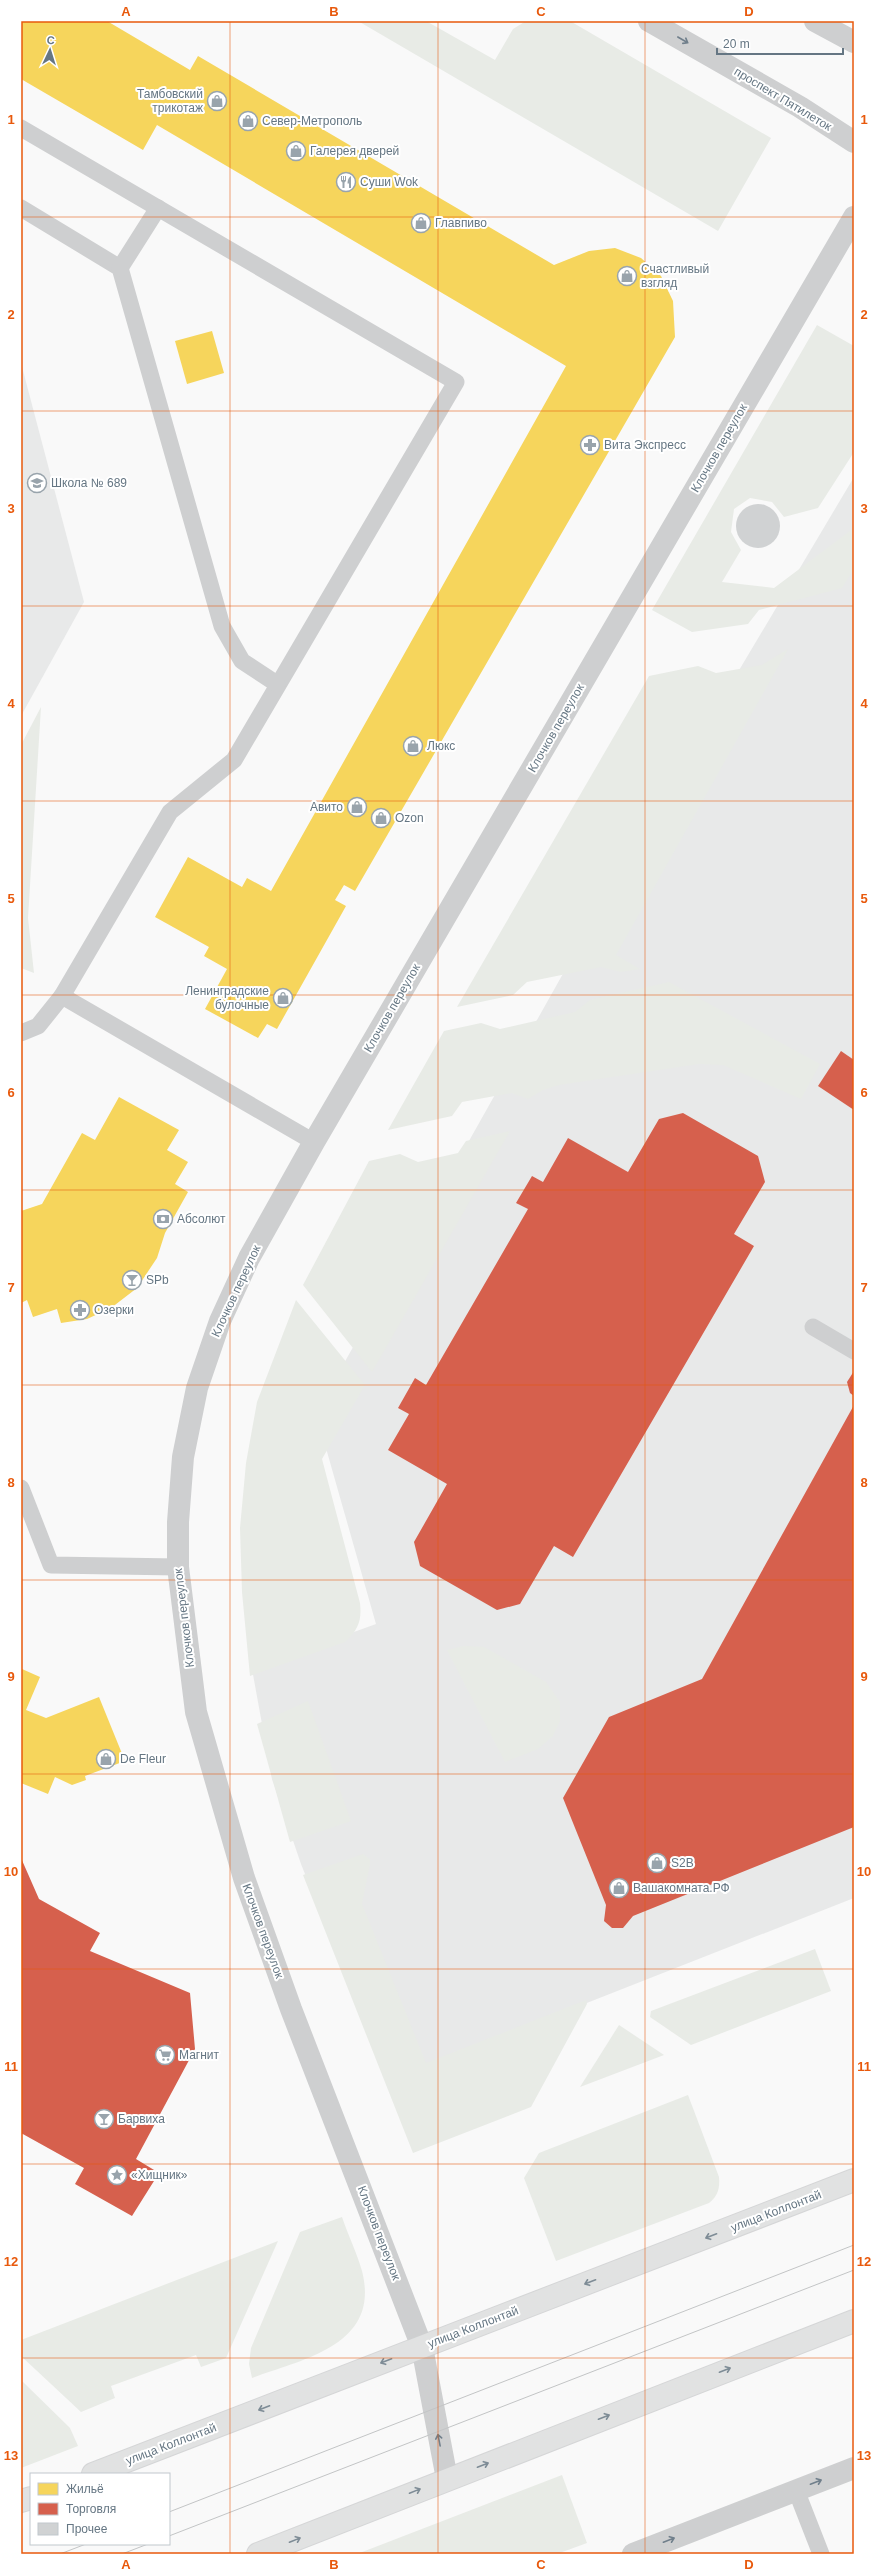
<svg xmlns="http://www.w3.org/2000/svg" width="875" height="2575" viewBox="0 0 875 2575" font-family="Arial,sans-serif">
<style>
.built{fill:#e8e9e9}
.green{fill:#e8ebe6}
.homes{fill:#f6d55c}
.shops{fill:#d6604d}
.building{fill:#d0d2d3}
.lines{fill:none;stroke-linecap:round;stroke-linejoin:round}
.secondary-casing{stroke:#d5d6d7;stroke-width:24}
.service{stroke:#cecfd0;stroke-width:17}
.minor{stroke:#cecfd0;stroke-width:22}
.tertiary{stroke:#cecfd0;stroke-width:22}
.secondary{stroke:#e1e2e2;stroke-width:22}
.tram{stroke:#c3c5c6;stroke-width:1}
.oneway{stroke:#707f8b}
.oneway2{stroke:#7e8c96}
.grid{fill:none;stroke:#e8590c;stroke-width:1;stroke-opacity:0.55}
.labels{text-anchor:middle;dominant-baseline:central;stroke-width:4;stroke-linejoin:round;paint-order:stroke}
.poi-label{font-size:12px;fill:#657683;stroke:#fff;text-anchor:start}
.street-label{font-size:12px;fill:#657683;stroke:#fff}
.neatline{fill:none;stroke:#e8590c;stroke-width:1.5}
.grid-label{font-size:13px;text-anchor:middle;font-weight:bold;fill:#e8590c}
</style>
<rect width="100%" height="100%" fill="#f9f9f9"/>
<g class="built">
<polygon points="21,363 84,602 21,716"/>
<polygon points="854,477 854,1898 388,2081 301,1864 272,1779 252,1669 376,1624 316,1413 641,835"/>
</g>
<g class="green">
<polygon points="358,21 426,21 495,60 513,29 526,21 570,21 771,138 718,231"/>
<polygon points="817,325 854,346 854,452 818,508 784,517 772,502 750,498 734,509 731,532 741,550 722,582 774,588 854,528 854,568 842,588 759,610 748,624 692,632 652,610"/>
<polygon points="788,649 616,955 640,969 621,972 601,967 527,982 513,995 457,1007 649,676 698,666 716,673 762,665"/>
<polygon points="41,707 28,918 34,973 21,968 21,745"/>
<polygon points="669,982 820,1064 801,1099 723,1065 699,1064 559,1085 543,1090 528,1099 512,1093 462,1102 452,1116 388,1130 444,1031 481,1023 500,1029 575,1012 590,1000"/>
<polygon points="510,1131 372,1372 303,1285 369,1161 400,1154 418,1162 458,1153 466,1141"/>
<path d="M296,1300L365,1385L322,1459L360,1603C362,1621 358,1630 345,1642L250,1676L242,1592L240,1528L246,1463L257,1402Z"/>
<polygon points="464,1646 484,1647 546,1682 560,1702 560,1721 553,1736 538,1749 505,1762 447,1650"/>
<polygon points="308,1701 351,1821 290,1842 257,1724"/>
<polygon points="363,1854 370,1859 370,1864 362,1904 426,2063 586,2000 587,2004 531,2107 413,2153 303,1875"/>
<polygon points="815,1949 831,1991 691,2045 650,2017 651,2011"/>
<polygon points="619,2025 664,2055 580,2087"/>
<path d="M688,2095L719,2177C720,2188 718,2196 709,2203L556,2261L524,2178L539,2153Z"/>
<path d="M342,2217C348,2235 357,2253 362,2271C381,2345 304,2359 252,2378L249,2364L251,2348L300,2232Z"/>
<polygon points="278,2241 226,2358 201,2367 196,2355 111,2386 115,2398 81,2412 21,2356 21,2340"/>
<polygon points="21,2380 70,2428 78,2446 21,2468"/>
<polygon points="562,2475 587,2543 557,2554 357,2554"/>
</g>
<g class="homes">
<polygon points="21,21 107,21 190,70 198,56 554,265 589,251 615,248 641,258 661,276 673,301 675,337 355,891 344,885 335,900 346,906 277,1029 267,1024 258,1038 205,1009 227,969 204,956 209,947 155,917 188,857 242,887 247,878 271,891 566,366 157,125 143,150 21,79"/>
<polygon points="212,331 224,373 187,384 175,341"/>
<polygon points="119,1097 179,1130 167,1150 188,1162 175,1184 188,1192 165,1233 157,1258 137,1288 111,1308 87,1319 61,1323 57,1309 33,1317 27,1300 21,1303 21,1211 42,1204 82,1133 95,1140"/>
<polygon points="22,1669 40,1677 26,1710 46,1718 99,1697 125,1761 85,1776 86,1780 72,1785 55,1777 48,1794 21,1783"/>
</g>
<g class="shops">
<polygon points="841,1051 854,1060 854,1110 818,1086"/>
<polygon points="683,1113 758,1156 765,1182 734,1234 754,1246 573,1557 554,1546 520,1604 497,1610 420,1566 414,1542 447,1484 388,1450 409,1414 398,1408 415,1378 426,1385 528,1209 516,1203 532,1176 543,1182 568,1138 628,1172 659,1119"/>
<polygon points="854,1371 854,1396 850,1393 847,1382"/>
<polygon points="854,1405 854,1827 633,1916 623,1928 612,1928 604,1921 606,1905 563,1798 609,1717 702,1679"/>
<polygon points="21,1858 39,1899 100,1933 90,1951 190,1993 195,2049 136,2159 159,2173 132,2216 75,2184 84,2168 21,2133"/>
</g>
<circle class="building" cx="758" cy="526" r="22"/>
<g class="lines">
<g class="secondary-casing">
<g id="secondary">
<polyline points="93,2474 854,2180"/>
<polyline points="21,2501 31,2498"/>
<polyline points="258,2554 854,2321"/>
</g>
</g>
<g class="service">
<polyline points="21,128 456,382 234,760 170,812 62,996 314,1142"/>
<polyline points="21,208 120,268 222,626 242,661 277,684"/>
<polyline points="120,268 158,208"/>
<polyline points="21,1033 38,1026 62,996"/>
<polyline points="813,1327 854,1351"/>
<polyline points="21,1488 51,1565 178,1567"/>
<polyline points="796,2490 821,2554"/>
</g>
<g class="minor">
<polyline points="447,2479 422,2347 291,2009 244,1878 196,1712 178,1567 178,1522 183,1457 197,1388 220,1321 249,1258 314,1142 854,217"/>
<polyline points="633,2554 854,2468"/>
</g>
<g class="tertiary">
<polyline points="649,21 800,107 854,142"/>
<polyline points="815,21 854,42"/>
</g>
<use href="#secondary" class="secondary"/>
<g class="tram">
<polyline points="169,2512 854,2245"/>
<polyline points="169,2536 854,2270"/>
<polyline points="60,2554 86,2544"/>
<polyline points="122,2554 148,2544"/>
</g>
</g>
<defs><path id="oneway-shaft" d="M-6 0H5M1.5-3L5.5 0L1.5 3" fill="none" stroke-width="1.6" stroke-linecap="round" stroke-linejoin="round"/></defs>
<g class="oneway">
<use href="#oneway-shaft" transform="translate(683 40) rotate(30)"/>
<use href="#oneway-shaft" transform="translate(439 2440) rotate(-101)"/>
<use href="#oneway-shaft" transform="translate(816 2482) rotate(-21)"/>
<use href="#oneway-shaft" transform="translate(669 2540) rotate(-21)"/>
</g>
<g class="oneway2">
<use href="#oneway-shaft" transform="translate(711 2236) rotate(159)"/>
<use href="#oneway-shaft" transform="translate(590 2282) rotate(159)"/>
<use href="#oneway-shaft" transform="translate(386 2361) rotate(159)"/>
<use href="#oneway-shaft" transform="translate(725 2370) rotate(-21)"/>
<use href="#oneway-shaft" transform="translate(264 2408) rotate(159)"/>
<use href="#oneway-shaft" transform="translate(604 2417) rotate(-21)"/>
<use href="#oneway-shaft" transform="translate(483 2465) rotate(-21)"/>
<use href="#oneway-shaft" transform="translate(415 2491) rotate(-22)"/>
<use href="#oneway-shaft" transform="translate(295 2540) rotate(-22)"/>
</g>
<path class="grid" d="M230,21V2554M438,21V2554M645,21V2554M21,217H854M21,411H854M21,606H854M21,801H854M21,995H854M21,1190H854M21,1385H854M21,1580H854M21,1774H854M21,1969H854M21,2164H854M21,2358H854"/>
<defs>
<g id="shop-ring" transform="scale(1)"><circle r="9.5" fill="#fff" stroke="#99a4ac" stroke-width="1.5"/><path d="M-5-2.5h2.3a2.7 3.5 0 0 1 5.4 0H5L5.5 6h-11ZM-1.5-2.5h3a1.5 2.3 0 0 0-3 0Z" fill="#99a4ac"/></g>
<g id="restaurant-ring" transform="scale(1)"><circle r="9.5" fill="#fff" stroke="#99a4ac" stroke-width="1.5"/><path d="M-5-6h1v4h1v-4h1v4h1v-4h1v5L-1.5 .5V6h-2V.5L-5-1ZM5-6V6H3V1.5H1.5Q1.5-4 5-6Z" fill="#99a4ac"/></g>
<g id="pharmacy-ring" transform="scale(1)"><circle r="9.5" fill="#fff" stroke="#99a4ac" stroke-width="1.5"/><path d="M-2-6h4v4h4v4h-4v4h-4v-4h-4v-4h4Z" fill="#99a4ac"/></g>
<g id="school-ring" transform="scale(1)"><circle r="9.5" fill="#fff" stroke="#99a4ac" stroke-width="1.5"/><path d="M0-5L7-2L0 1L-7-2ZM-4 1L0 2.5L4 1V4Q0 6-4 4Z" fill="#99a4ac"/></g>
<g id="bank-ring" transform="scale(1)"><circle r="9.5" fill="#fff" stroke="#99a4ac" stroke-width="1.5"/><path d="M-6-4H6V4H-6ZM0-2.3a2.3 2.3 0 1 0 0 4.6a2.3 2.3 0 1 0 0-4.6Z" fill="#99a4ac"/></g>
<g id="bar-ring" transform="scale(1)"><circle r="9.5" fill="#fff" stroke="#99a4ac" stroke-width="1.5"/><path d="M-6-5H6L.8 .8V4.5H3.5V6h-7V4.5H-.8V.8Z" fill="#99a4ac"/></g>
<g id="supermarket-ring" transform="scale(1)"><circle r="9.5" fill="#fff" stroke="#99a4ac" stroke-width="1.5"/><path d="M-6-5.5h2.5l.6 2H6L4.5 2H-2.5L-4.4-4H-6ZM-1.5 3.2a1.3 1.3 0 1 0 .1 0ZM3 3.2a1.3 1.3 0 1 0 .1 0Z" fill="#99a4ac"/></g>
<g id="sight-ring" transform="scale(1)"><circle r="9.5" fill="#fff" stroke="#99a4ac" stroke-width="1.5"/><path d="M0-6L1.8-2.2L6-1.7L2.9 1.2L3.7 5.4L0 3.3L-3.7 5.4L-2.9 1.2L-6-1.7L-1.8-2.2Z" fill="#99a4ac"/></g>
</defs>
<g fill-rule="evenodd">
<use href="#shop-ring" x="217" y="101"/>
<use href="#shop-ring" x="248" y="121"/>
<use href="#shop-ring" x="296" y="151"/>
<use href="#restaurant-ring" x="346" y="182"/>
<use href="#shop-ring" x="421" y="223"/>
<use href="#shop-ring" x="627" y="276"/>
<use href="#pharmacy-ring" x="590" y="445"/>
<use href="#school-ring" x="37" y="483"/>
<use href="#shop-ring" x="413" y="746"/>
<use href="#shop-ring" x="357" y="807"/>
<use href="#shop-ring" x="381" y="818"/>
<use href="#shop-ring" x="283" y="998"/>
<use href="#bank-ring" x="163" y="1219"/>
<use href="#bar-ring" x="132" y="1280"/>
<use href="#pharmacy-ring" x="80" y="1310"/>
<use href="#shop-ring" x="106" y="1759"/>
<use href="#shop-ring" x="657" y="1863"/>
<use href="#shop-ring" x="619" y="1888"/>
<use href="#supermarket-ring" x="165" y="2055"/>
<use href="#bar-ring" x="104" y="2119"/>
<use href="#sight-ring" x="117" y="2175"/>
</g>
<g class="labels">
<g class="poi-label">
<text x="203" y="94" text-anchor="end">Тамбовский<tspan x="203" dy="14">трикотаж</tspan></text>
<text x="262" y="121">Север-Метрополь</text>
<text x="310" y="151">Галерея дверей</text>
<text x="360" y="182">Суши Wok</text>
<text x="435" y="223">Главпиво</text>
<text x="641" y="269">Счастливый<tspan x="641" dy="14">взгляд</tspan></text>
<text x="604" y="445">Вита Экспресс</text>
<text x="51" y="483">Школа № 689</text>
<text x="427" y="746">Люкс</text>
<text x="343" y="807" text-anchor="end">Авито</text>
<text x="395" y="818">Ozon</text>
<text x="269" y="991" text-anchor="end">Ленинградские<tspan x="269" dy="14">булочные</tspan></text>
<text x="177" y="1219">Абсолют</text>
<text x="146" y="1280">SPb</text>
<text x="94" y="1310">Озерки</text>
<text x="120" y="1759">De Fleur</text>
<text x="671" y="1863">S2B</text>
<text x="633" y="1888">Вашакомната.РФ</text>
<text x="179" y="2055">Магнит</text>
<text x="118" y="2119">Барвиха</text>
<text x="131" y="2175">«Хищник»</text>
</g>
<g class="street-label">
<text transform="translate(783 99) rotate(31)">проспект Пятилеток</text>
<text transform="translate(719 448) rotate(-60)">Клочков переулок</text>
<text transform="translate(556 728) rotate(-60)">Клочков переулок</text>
<text transform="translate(392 1008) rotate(-60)">Клочков переулок</text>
<text transform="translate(236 1291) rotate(-65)">Клочков переулок</text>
<text transform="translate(184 1618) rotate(-97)">Клочков переулок</text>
<text transform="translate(263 1931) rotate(70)">Клочков переулок</text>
<text transform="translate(776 2211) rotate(-21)">улица Коллонтай</text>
<text transform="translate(379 2233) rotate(69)">Клочков переулок</text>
<text transform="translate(473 2327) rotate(-21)">улица Коллонтай</text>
<text transform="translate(171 2444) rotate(-21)">улица Коллонтай</text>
</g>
</g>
<rect width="875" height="2575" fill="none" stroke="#ffffff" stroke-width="44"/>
<rect x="30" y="2473" width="140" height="72" fill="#ffffff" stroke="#c1c8cd"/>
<rect x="38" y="2483" width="20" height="12" fill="#f6d55c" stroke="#c1c8cd"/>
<text x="66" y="2493" font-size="12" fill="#657683">Жильё</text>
<rect x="38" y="2503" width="20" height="12" fill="#d6604d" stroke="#c1c8cd"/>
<text x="66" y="2513" font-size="12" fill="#657683">Торговля</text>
<rect x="38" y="2523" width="20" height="12" fill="#d0d2d3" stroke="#c1c8cd"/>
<text x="66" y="2533" font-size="12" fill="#657683">Прочее</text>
<g transform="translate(50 50) rotate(4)" stroke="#ffffff" stroke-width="3" paint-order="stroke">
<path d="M0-3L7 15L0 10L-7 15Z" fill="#657683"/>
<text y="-6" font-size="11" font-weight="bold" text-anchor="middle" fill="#657683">С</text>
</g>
<path d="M717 48v6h126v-6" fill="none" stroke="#657683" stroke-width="2"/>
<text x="723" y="48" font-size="12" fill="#657683" stroke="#ffffff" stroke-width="3" paint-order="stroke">20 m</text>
<rect x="22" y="22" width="831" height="2531" class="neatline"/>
<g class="grid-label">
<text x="126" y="16">A</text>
<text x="334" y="16">B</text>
<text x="541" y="16">C</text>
<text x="749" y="16">D</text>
<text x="11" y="124">1</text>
<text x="864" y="124">1</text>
<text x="11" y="319">2</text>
<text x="864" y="319">2</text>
<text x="11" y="513">3</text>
<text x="864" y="513">3</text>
<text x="11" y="708">4</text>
<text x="864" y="708">4</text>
<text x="11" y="903">5</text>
<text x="864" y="903">5</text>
<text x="11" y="1097">6</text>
<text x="864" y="1097">6</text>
<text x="11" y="1292">7</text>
<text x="864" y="1292">7</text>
<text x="11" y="1487">8</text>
<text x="864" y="1487">8</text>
<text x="11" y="1681">9</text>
<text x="864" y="1681">9</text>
<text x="11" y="1876">10</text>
<text x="864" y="1876">10</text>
<text x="11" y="2071">11</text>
<text x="864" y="2071">11</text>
<text x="11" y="2266">12</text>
<text x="864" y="2266">12</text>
<text x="11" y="2460">13</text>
<text x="864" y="2460">13</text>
<text x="126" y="2569">A</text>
<text x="334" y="2569">B</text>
<text x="541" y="2569">C</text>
<text x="749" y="2569">D</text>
</g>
</svg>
